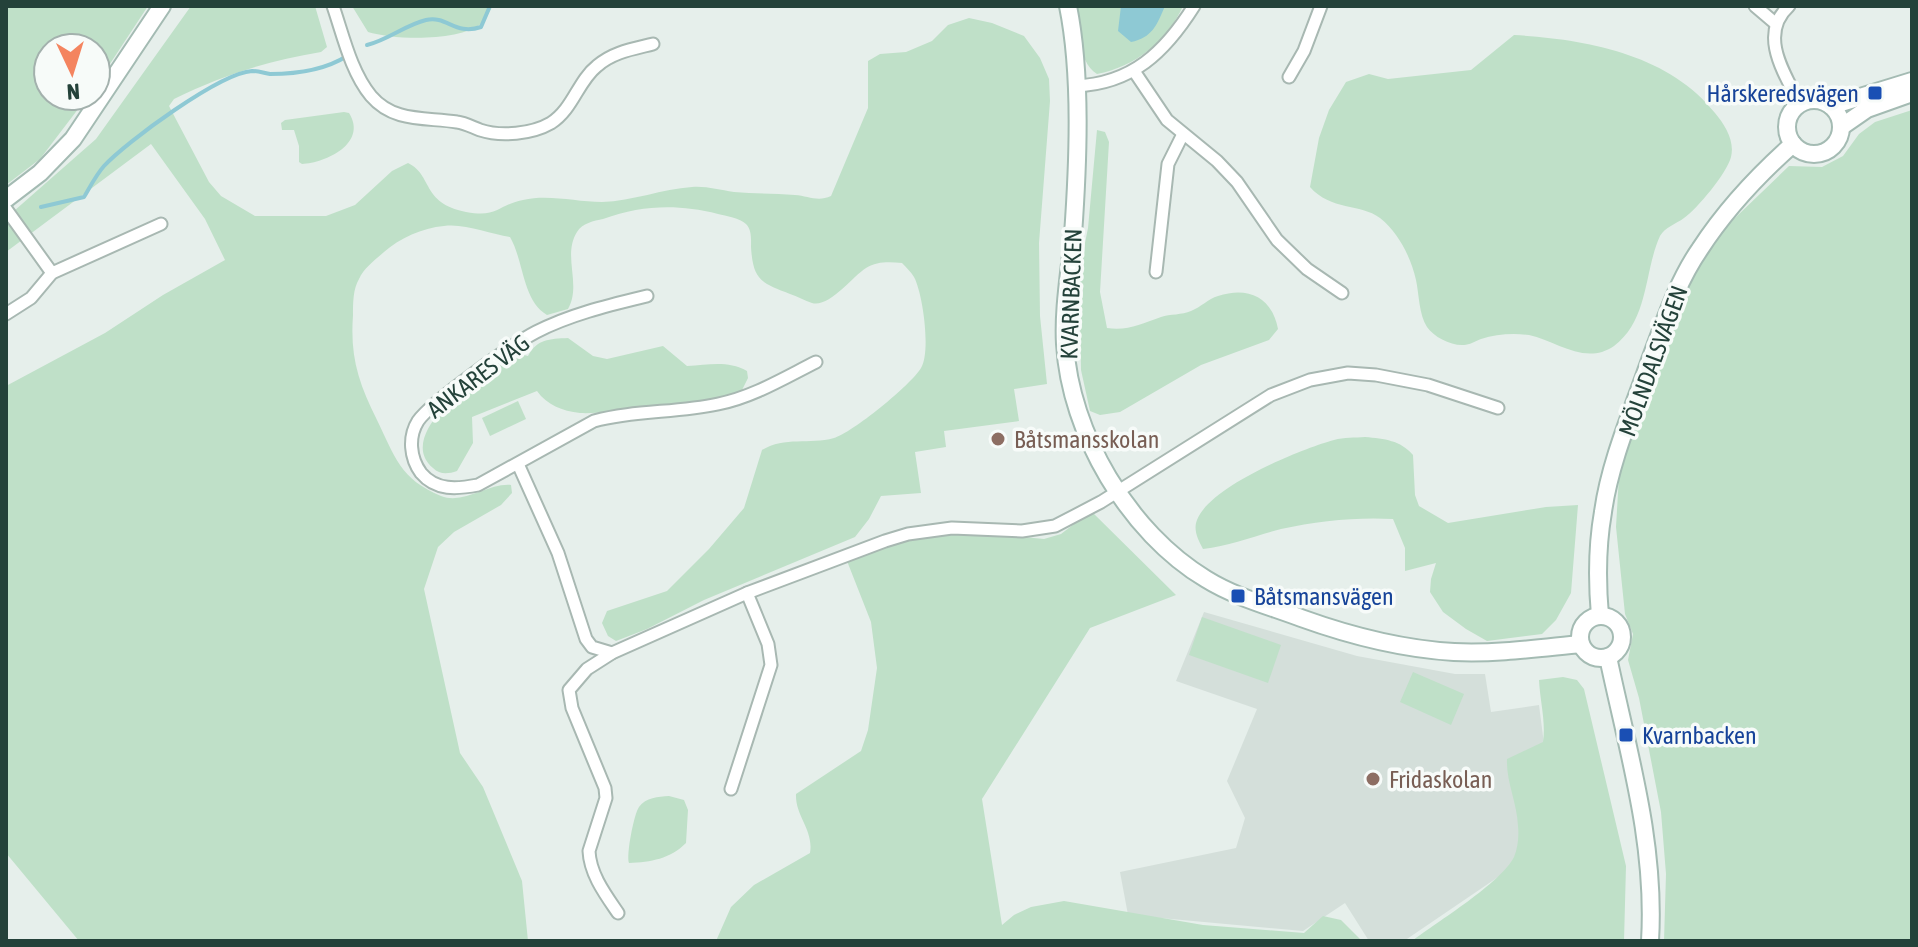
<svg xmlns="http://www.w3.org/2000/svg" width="1918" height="947" viewBox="0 0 1918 947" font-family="'Asap Condensed',sans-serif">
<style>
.built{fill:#d4dfda}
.green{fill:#bfe0c8}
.water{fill:#8ec9d4}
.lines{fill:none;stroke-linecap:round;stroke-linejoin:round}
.stream{stroke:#8ec9d4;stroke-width:4}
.street-casing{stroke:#a8b8b2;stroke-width:15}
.secondary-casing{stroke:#a4bbb3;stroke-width:20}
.street{stroke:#fff;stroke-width:11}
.secondary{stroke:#fff;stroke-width:16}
.transit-dot{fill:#1a4fb4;stroke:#f7fbf9;stroke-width:3}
.education-dot{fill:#8d6e63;stroke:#f7fbf9;stroke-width:3}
.labels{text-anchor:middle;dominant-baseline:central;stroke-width:7;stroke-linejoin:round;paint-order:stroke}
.transit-label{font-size:24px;fill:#164399;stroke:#f7fbf9;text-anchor:start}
.street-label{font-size:24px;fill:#24423a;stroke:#f7fbf9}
.education-label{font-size:24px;fill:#785e54;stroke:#f7fbf9;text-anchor:start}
</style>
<rect width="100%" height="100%" fill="#e6efeb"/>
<polygon class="built" points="1204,612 1357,656 1455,674 1485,674 1491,712 1539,705 1544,744 1530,849 1504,873 1404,941 1369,941 1345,903 1303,931 1128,915 1120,872 1236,848 1245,818 1227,781 1257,709 1176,681"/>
<g class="green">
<polygon points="6,6 148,6 96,85 96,48 48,48 48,96 88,96 40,159 6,185"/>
<path d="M191,6H315L327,47L321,52C267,61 223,75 174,99L169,106L209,182L221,196L255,216H326L355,205L392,171L408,163C433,175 421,203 466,212C499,218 497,205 523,200C549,194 576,202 602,202C633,201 662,189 692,187C707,186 719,190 734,192C754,194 775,193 795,195C808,196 818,202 831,196L868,108V61L880,54L906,52L932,41L948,25L969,18L992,23L1024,36L1040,58L1049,79L1050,101L1039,243L1040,316L1047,384L1014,389L1019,421L944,431L946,447L915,452L921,493L881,496L869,519L855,537L704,600L647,629L616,641L608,636L602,623L607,611L667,591L709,549L744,508L762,450C785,436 809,445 834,438C852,433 911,385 921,368C931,352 923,294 914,277C911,272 906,267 902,263C890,262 877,261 866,268C852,277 829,308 812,303C805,301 797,296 790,294C761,283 753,280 751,247C751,240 752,230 746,224C740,218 726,216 718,214C677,204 643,205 603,219C594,221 582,223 577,232C562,256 582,284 568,309L547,315C522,300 524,261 510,237C490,234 464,223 444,226C422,228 400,238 384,252C375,260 364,268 359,279C353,289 353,303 353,315C350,356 358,382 377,420C395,457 400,479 441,496C464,505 488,483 511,485L512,493L501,505L454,532L438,547L424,589L460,753L483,787L522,881L528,941H79L6,853V386L105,333L163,295L225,260L205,219L151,144L6,252V218L96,139Z"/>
<path d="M352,6H497L492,7C489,12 486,20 482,23C459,42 394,40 368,32Z"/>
<path d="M1076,6H1183C1167,41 1135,67 1097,74C1076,60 1081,28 1076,6Z"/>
<path d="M1514,35C1585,39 1669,54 1715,113C1725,125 1735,141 1731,157C1727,173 1697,209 1684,218C1676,224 1665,227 1660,236C1644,271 1649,320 1614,346C1585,366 1557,341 1529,335C1513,333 1496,334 1481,339C1476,341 1469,345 1464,345C1451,346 1434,337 1427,327C1419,315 1419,294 1416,280C1411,258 1399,233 1380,218C1360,203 1331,211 1310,187L1319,138L1329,110L1346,82L1369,74L1388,79L1471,70Z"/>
<polygon points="1912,110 1912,941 1664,941 1666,874 1661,812 1639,698 1628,660 1633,634 1625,614 1616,527 1619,476 1648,386 1672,321 1712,240 1789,166 1822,167 1843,156 1859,134 1875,122"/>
<path d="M344,112L349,113C368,143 326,163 302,164L299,162V146L294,130H282L281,123L285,120Z"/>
<path d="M1097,130L1105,132L1109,142L1100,292L1107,328C1128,331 1141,324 1161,317C1170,314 1182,315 1191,311C1201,307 1208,299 1218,296C1248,286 1272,297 1278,329L1269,340L1201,365L1120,412L1100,415L1090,411L1081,370L1079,273L1088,228Z"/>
<path d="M568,338L593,356L607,359L663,346L687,366C709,365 727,360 747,371L748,378L741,392C705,403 668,405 630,409C613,410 597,414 580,413C562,411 547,405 537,391L472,417L473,443L457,471C448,474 440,475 433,468C413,451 426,428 440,412H449L450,404L516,353L528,356C537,339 549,339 568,338Z"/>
<polygon points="518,401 526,419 490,436 482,418"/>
<path d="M1365,437C1385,439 1400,440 1413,455L1415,495L1419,506L1448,523L1546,507L1578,505L1571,593L1556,620L1542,634L1487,641L1466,629L1443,612L1430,592L1431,579L1436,563L1405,571V548L1393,519C1356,517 1318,521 1281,529C1254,536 1230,546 1203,549C1198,540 1193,530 1197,520C1210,486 1301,449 1334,440C1344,437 1355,438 1365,437Z"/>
<path d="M1091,511L1176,595L1090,628L982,799L1002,925L1014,915L1031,907L1064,901L1203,925L1304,933L1323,916L1341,920L1362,941H716L731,907L754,885L810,853C814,830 795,816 796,794L861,751L868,730L877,668L871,622L847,561L902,542L938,534L983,533L1044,539L1061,534Z"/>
<polygon points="1202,617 1281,645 1268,683 1189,655"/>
<polygon points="1413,672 1464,694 1451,725 1400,702"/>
<path d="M1563,677L1577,680L1584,689L1626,866L1624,941H1412C1437,922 1501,883 1514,857C1518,848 1519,836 1518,826C1517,802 1506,782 1507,759L1543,742C1546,722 1540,701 1539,680Z"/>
<path d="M669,796L684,800L688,810L686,843C670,859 651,862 629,863C626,855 634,814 639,807C646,797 658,797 669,796Z"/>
</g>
<path class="water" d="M1121,6H1165C1157,25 1152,38 1131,42L1118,31Z"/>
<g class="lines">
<g class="stream">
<path d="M367,45C388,40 405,25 426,20C447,15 455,36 481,27L490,6"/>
<path d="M41,207L84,197C90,187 96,175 104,166C126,142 220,73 252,71C258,71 264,73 270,74C296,74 325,70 347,56"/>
</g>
<g class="street-casing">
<g id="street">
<path d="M333,6C343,35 351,72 371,96C394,123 426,117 457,122C465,123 472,127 480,130C501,137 532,134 551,123C573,109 578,81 597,66C613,52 633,49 653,44"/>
<polyline points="1755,6 1775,23"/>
<path d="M1789,6C1758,34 1784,73 1800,104"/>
<polyline points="1134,71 1167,120 1217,161 1237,182 1277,240 1307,269 1342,293"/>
<polyline points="1289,77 1304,51 1321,6"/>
<path d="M1075,86C1132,84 1165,52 1194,6"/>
<polyline points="6,209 52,273"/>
<polyline points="1156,272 1168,164 1183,134"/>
<path d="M647,296C610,305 571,314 536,332C513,344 432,401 418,421C408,437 410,458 421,473C436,491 457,489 478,485L594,421C634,410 677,413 718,404C753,397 784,378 816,362"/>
<polyline points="6,314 31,298 52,273 161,224"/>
<polyline points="518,464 558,553 586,639 592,647 612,653"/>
<polyline points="731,789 771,665 768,644 747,593"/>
<path d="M618,913C605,894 590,874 589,851L606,798L605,788L572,708L569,690L587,669L612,653L747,593L885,541L908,534L952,528L1022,531L1055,526L1101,502L1271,395L1310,380L1348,373L1376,375L1428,385L1498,408"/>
</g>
</g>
<g class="secondary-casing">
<g id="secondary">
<path d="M1068,6C1082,75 1078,165 1073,235C1070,271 1063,308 1065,344C1070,433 1129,533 1206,579C1235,597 1269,606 1301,618C1351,636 1401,649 1454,652C1497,654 1539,648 1581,644"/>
<circle cx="1814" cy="127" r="27"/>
<polyline points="1831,106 1912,81"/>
<polyline points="1841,127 1867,109 1912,93"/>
<polyline points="6,199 40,173 73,139 162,6"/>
<circle cx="1601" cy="637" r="21"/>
<path d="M1600,616C1597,582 1597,546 1603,512C1610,461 1633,409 1650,360C1664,323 1677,282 1700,249C1726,209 1757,176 1793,144"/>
<path d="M1608,657C1628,752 1656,843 1650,941"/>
</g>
</g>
<use href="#street" class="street"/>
<use href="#secondary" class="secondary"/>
</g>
<g class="transit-dot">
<rect x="1867" y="85" width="16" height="16" rx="4"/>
<rect x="1230" y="588" width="16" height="16" rx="4"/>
<rect x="1618" y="727" width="16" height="16" rx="4"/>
</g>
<g class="education-dot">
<circle cx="998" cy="439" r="8"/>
<circle cx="1373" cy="779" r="8"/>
</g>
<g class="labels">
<g class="transit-label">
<text x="1859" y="93" text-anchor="end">Hårskeredsvägen</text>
<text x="1254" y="596">Båtsmansvägen</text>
<text x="1642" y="735">Kvarnbacken</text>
</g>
<g class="street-label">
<text transform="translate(1071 294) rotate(-88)">KVARNBACKEN</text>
<text transform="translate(1653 361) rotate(-70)">MÖLNDALSVÄGEN</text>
<text transform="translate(478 376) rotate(-37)">ANKARES VÄG</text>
</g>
<g class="education-label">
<text x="1014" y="439">Båtsmansskolan</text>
<text x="1389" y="779">Fridaskolan</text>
</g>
</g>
<rect width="1918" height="947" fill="none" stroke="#24423a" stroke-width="16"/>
<g transform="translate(72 72) rotate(176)"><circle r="38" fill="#f7fbf9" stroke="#a3b1ad" stroke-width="2"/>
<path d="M0-6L14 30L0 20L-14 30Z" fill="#f4845f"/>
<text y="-12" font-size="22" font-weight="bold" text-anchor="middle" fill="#24423a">N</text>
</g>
</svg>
